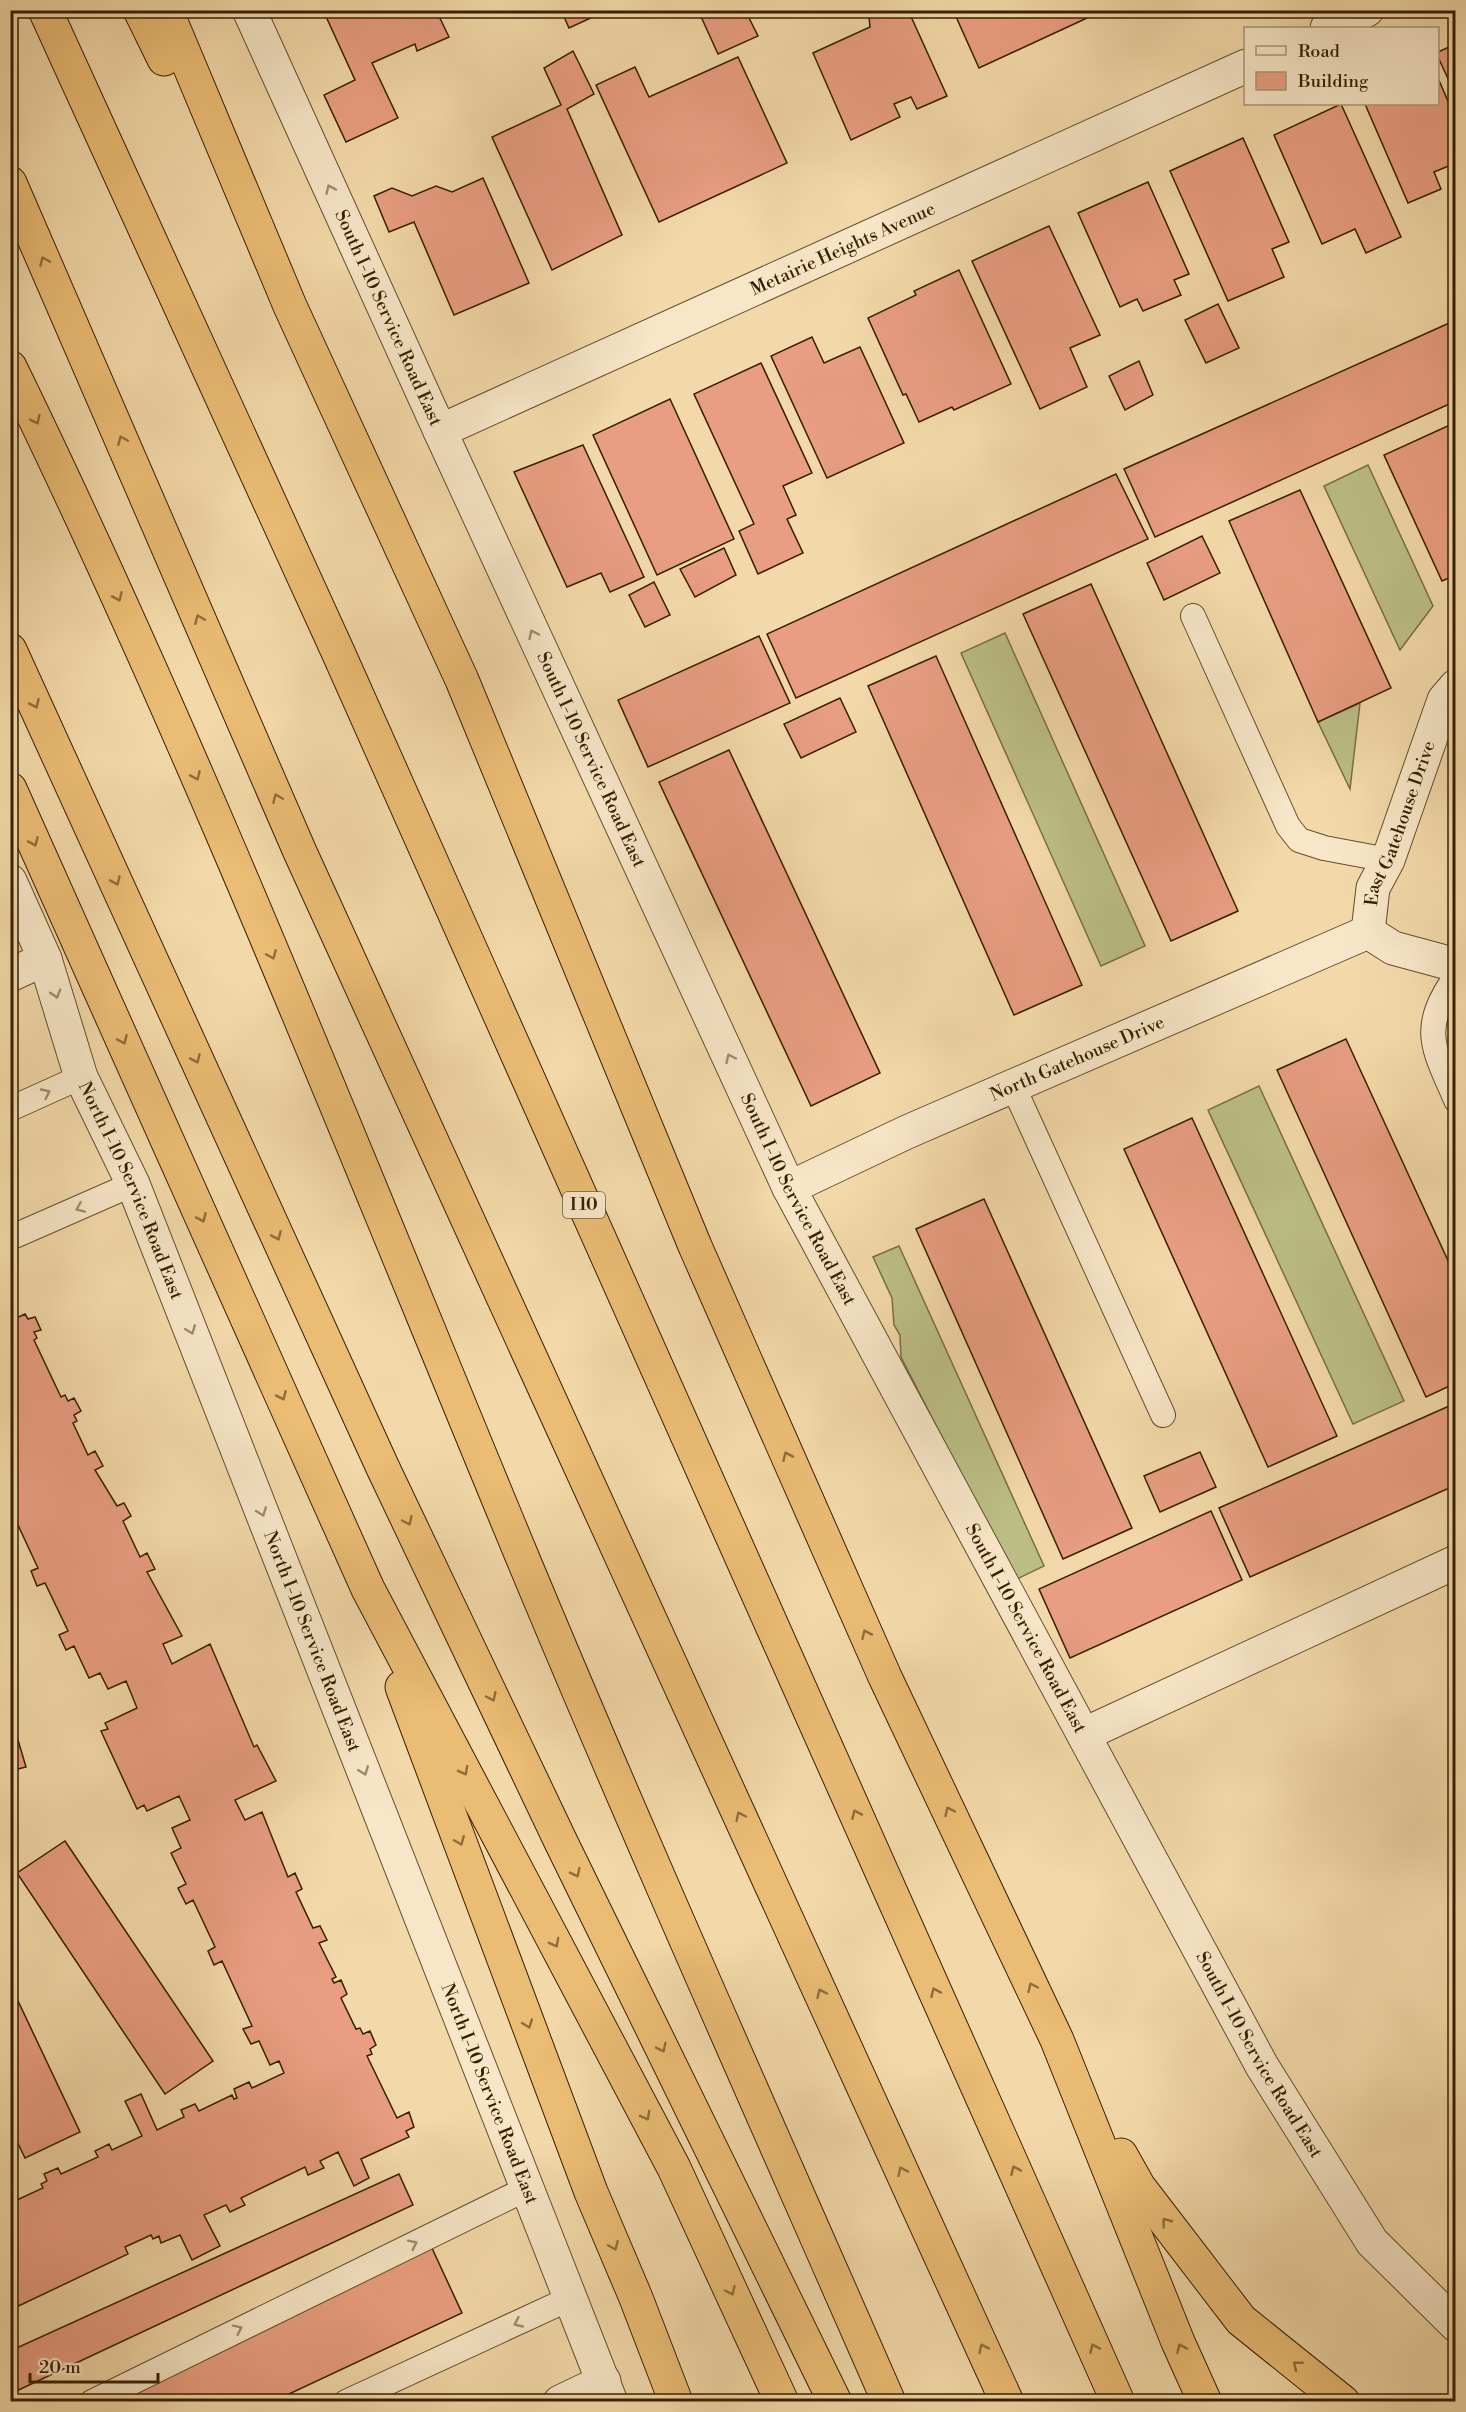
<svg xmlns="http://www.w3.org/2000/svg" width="1466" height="2412" viewBox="0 0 1466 2412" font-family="'Libre Bodoni',serif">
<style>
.grass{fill:#bcbf87;stroke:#796f44;stroke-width:1.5}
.building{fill:#e99e81;stroke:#361f00;stroke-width:1.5}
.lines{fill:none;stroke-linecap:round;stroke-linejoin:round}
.service-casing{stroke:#654e2a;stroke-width:26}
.minor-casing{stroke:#654e2a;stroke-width:35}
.tertiary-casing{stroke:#654e2a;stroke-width:35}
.motorway-casing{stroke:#361f00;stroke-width:35}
.service{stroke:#f7e6c7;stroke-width:24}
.minor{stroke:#f7e6c7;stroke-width:33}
.tertiary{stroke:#f7e6c7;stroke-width:33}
.motorway{stroke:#eabc74;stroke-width:33}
.oneway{stroke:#a08c6d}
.oneway2{stroke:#906e3a}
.labels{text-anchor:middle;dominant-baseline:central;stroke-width:4.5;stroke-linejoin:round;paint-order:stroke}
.shield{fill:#f7e6c7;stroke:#705b3c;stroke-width:1.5}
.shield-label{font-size:16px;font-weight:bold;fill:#361f00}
.street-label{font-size:18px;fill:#361f00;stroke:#f7e6c7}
</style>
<rect width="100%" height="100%" fill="#f3d9a9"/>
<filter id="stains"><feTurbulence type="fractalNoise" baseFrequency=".00333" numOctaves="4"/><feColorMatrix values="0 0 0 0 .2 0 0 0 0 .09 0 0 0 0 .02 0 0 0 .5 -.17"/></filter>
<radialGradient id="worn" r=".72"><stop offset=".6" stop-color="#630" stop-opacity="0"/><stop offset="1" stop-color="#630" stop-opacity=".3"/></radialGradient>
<g class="grass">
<polygon points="1368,465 1433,606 1400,650 1324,486"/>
<polygon points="1005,633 1145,946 1101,966 961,653"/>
<polygon points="1360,703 1350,789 1318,722"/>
<polygon points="1259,1086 1404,1401 1353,1424 1208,1110"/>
<polygon points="899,1246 1044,1566 1015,1580 901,1357 900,1335 894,1325 892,1298 873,1257"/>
</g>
<g class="building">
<polygon points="323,10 436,10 449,37 417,51 415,44 372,63 398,118 346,142 324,95 355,80"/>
<polygon points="561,10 595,10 597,15 569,28"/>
<polygon points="698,10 745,10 758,36 718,54"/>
<polygon points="884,10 908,10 947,96 917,109 911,97 894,104 900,117 851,140 813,53 870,27 869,17"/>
<polygon points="953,10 1084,10 1087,18 979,68"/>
<polygon points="1456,44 1456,96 1438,57 1438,52"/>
<polygon points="573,51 594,94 567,109 622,235 552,270 492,137 561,105 544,68"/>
<polygon points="738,57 787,163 659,222 596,85 635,67 649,97"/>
<polygon points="1438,78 1456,120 1456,163 1434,172 1441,189 1408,203 1365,104 1438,104"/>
<polygon points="1341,104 1401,237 1366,253 1355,229 1322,244 1274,135"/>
<polygon points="1243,138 1289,242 1272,249 1284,277 1228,301 1170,171"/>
<polygon points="483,178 529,283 454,315 414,222 389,232 374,196 392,188 412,196 436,186 452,192"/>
<polygon points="1148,182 1189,274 1174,280 1181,295 1143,311 1137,299 1120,307 1078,213"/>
<polygon points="1049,226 1100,335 1070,348 1087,387 1040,409 972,261"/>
<polygon points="959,270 1011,384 954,410 952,407 919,422 906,394 903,395 868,318 916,295 914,291"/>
<polygon points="1218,304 1239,348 1206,363 1185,320"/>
<polygon points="1456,320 1456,401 1155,537 1124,469"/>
<polygon points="812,337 824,363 860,347 904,443 827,478 771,356"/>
<polygon points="1139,361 1153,395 1125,410 1109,376"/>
<polygon points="761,363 812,473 783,486 796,515 787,519 803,553 758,574 739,531 754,524 694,394"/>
<polygon points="670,399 734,539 657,575 593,435"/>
<polygon points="1452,424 1456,433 1456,575 1442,581 1384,455"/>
<polygon points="583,445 644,577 610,592 601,573 567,587 514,472"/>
<polygon points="1116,474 1148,539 796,698 767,634"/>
<polygon points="1300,490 1391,688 1318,722 1229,521"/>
<polygon points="1202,536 1220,573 1164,600 1147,563"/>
<polygon points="724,548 736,575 695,597 680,569"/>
<polygon points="654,582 670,615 645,627 629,595"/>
<polygon points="1091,584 1238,911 1171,941 1023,614"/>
<polygon points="759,636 790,703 648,767 618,700"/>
<polygon points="936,656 1082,985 1014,1015 868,686"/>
<polygon points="840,698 856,732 801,758 784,724"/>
<polygon points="729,750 880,1073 811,1106 659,782"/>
<polygon points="1346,1039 1456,1278 1456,1383 1426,1397 1277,1070"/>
<polygon points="1192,1118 1337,1436 1268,1467 1124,1149"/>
<polygon points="984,1199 1132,1528 1063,1559 916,1229"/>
<polygon points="25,1314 28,1319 35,1317 41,1330 34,1332 37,1338 34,1340 61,1397 65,1395 68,1401 74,1398 81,1411 74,1415 77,1421 73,1423 88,1455 95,1451 103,1466 95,1470 117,1506 124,1503 131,1516 123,1521 140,1557 147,1553 155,1569 147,1572 182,1636 163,1644 172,1664 210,1644 254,1747 257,1745 276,1781 235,1800 245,1820 262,1812 288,1877 295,1873 302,1889 296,1892 313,1928 320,1926 327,1940 319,1943 336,1977 332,1979 334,1983 341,1980 347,1994 341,1998 356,2029 360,2028 363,2034 370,2031 376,2045 370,2049 372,2054 367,2056 397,2118 409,2112 414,2127 406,2131 409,2137 361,2159 369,2178 354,2186 338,2152 320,2161 324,2168 308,2175 305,2167 241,2198 245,2205 230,2212 226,2205 204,2215 220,2246 192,2260 180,2235 161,2243 159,2236 153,2239 151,2235 125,2247 128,2254 10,2310 10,2198 14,2196 17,2200 43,2188 41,2184 47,2181 44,2174 58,2168 61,2174 98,2157 95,2151 109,2144 112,2150 142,2136 125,2101 141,2094 157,2130 184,2117 181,2110 195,2104 199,2111 232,2095 234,2099 237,2098 234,2089 249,2082 252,2088 284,2073 279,2061 270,2065 259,2041 251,2044 243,2029 252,2026 222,1961 214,1965 208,1951 215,1947 193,1900 186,1904 178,1888 186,1884 171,1853 181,1848 172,1828 190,1820 179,1796 147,1811 144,1805 137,1809 101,1731 108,1729 105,1723 137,1708 126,1681 108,1689 100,1673 89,1678 74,1646 66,1650 59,1635 68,1631 45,1583 37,1586 31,1571 38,1568 10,1508 10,1321"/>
<polygon points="1456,1403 1456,1485 1250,1577 1219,1508"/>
<polygon points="1200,1452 1216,1487 1160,1512 1144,1476"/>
<polygon points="1211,1511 1242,1580 1070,1658 1039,1589"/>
<polygon points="10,1713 26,1767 10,1771"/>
<polygon points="65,1841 213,2061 165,2094 17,1873"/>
<polygon points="10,1984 80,2132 25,2158 10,2127"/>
<polygon points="399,2174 413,2205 10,2394 10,2351"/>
<polygon points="431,2246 462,2313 272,2402 98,2402"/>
</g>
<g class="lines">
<g class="service-casing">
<g id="service">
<polyline points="1193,616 1288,826 1299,840 1324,848 1388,860"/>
<path d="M1456,976C1419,1029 1433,1047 1456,1100"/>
<polyline points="1013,1086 1163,1415"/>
<polyline points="10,1109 81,1077"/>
<polyline points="10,1238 133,1184"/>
<polyline points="92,2402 528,2188"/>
<polyline points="346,2402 571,2298"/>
</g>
</g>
<g class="minor-casing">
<g id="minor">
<polyline points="1327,28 1367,10"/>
<path id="s1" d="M440,431L1246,66"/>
<path id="s2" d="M1368,932L1373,888L1388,860L1444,700L1456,686"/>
<polyline points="1368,932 1393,948 1456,965"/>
<polyline points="10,975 45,959"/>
<path id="s3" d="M789,1188L907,1132L1368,932"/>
<polyline points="1085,1734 1456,1562"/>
<polyline points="560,2402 604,2381"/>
</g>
</g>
<g class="tertiary-casing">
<g id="tertiary">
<path id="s4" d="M249,10L440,431L789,1188L1262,2066L1372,2242L1456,2325"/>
<path id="s5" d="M10,881L45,959L81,1077L133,1184L611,2402"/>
</g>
</g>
<g class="motorway-casing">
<g id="motorway">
<polyline points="45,10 338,652 1118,2402"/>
<polyline points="140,10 164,59"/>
<polyline points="166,10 290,306 462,680 695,1246 885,1677 1057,2040 1178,2342 1205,2402"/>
<polyline points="10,183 300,852 1007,2402"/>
<path d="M10,367C199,755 356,1156 521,1554C639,1838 765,2119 889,2402"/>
<polyline points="10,650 383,1468 560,1840 835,2402"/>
<polyline points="10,789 368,1589 674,2168 782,2402"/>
<polyline points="402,1687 591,2192 636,2298 676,2402"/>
<polyline points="1121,2155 1139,2187 1241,2320 1343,2402"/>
</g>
</g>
<use href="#service" class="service"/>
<use href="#minor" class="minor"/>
<use href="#tertiary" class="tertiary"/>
<use href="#motorway" class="motorway"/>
</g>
<defs><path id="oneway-chevron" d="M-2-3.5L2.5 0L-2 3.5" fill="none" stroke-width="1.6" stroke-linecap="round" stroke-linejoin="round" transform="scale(1.5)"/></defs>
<g class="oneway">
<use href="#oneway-chevron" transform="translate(330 189) rotate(-114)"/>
<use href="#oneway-chevron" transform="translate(533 634) rotate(-115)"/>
<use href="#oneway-chevron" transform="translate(56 994) rotate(73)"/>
<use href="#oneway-chevron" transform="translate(730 1058) rotate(-115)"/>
<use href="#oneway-chevron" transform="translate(46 1093) rotate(-25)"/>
<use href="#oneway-chevron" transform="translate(80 1208) rotate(157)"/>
<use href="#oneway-chevron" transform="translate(191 1330) rotate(69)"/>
<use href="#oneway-chevron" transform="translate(262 1512) rotate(69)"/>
<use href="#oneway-chevron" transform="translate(364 1771) rotate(69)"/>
<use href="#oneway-chevron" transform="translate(413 2244) rotate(-26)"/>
<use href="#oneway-chevron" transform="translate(518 2323) rotate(155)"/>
<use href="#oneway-chevron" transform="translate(238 2329) rotate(-26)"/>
</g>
<g class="oneway2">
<use href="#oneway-chevron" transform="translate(44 261) rotate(-113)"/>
<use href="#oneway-chevron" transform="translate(36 420) rotate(64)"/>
<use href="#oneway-chevron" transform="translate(122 440) rotate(-113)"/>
<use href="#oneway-chevron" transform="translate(118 597) rotate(66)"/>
<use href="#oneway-chevron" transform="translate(199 619) rotate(-113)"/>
<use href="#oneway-chevron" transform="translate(35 704) rotate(66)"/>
<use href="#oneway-chevron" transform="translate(196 776) rotate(66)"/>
<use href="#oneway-chevron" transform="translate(277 798) rotate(-113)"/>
<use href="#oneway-chevron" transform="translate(34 842) rotate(66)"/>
<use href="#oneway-chevron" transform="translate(116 881) rotate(66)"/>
<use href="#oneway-chevron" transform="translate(272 955) rotate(67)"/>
<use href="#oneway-chevron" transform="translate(123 1040) rotate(66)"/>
<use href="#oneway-chevron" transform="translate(196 1059) rotate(66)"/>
<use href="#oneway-chevron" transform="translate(202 1218) rotate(66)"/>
<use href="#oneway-chevron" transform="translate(277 1236) rotate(66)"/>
<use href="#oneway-chevron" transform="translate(282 1396) rotate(66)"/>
<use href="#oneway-chevron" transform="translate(787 1456) rotate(-114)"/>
<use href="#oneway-chevron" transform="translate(408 1521) rotate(65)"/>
<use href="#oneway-chevron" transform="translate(866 1634) rotate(-114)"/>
<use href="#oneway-chevron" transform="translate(492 1697) rotate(65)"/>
<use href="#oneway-chevron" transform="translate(464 1771) rotate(62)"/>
<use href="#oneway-chevron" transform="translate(949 1811) rotate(-115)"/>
<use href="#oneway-chevron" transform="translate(856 1814) rotate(-114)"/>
<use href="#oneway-chevron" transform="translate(740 1816) rotate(-115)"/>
<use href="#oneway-chevron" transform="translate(460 1841) rotate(68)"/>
<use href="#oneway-chevron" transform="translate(576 1873) rotate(64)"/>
<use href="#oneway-chevron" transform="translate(555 1943) rotate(62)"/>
<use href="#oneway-chevron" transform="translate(1032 1987) rotate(-115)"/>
<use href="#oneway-chevron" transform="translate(935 1992) rotate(-114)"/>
<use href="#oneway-chevron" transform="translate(821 1993) rotate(-115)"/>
<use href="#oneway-chevron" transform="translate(528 2024) rotate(70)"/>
<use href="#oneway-chevron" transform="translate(662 2048) rotate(64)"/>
<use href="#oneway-chevron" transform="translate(646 2116) rotate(62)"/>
<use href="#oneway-chevron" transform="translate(1015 2170) rotate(-114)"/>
<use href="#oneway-chevron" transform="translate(902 2171) rotate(-115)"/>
<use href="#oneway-chevron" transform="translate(1166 2222) rotate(-127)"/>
<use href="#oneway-chevron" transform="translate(614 2246) rotate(67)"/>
<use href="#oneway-chevron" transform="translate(731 2291) rotate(65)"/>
<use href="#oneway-chevron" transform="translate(983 2348) rotate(-115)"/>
<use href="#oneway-chevron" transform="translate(1094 2348) rotate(-114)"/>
<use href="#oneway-chevron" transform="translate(1181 2348) rotate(-114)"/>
<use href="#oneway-chevron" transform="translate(1297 2365) rotate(-141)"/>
</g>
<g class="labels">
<rect class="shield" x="563" y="1192" width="42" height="26" rx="4.5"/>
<g class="shield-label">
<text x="584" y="1205">I 10</text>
</g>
<g class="street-label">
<text stroke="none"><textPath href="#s1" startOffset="442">Metairie Heights Avenue</textPath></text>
<text stroke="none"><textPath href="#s4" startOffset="338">South I-10 Service Road East</textPath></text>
<text stroke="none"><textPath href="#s4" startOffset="824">South I-10 Service Road East</textPath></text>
<text stroke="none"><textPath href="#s2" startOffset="114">East Gatehouse Drive</textPath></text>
<text stroke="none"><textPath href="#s3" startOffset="316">North Gatehouse Drive</textPath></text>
<text stroke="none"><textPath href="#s5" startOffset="333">North I-10 Service Road East</textPath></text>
<text stroke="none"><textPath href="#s4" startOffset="1310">South I-10 Service Road East</textPath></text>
<text stroke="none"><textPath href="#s4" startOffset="1796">South I-10 Service Road East</textPath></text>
<text stroke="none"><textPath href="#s5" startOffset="819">North I-10 Service Road East</textPath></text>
<text stroke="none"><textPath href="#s4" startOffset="2282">South I-10 Service Road East</textPath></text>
<text stroke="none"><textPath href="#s5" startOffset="1305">North I-10 Service Road East</textPath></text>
</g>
</g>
<rect width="1466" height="2412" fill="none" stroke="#f3d9a9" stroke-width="36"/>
<rect x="12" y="12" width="1442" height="2388" fill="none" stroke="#361f00" stroke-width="3"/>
<rect x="18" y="18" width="1430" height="2376" fill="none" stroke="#361f00" stroke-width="1.5"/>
<rect x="1244" y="27" width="195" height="78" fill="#f7e6c7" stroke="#aa9677" stroke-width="1.5"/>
<rect x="1256" y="46" width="30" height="9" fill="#f7e6c7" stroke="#aa9677" stroke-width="1.5"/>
<text x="1298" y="57" font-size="18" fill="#361f00">Road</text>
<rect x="1256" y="72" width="30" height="18" fill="#e99e81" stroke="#aa9677" stroke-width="1.5"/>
<text x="1298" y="87" font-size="18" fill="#361f00">Building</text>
<path d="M30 2373v9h128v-9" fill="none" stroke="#361f00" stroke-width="3"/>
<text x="39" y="2373" font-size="18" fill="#361f00" stroke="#f7e6c7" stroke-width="4.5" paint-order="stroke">20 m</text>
<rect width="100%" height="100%" filter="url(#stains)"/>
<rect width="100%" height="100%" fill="url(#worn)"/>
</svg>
